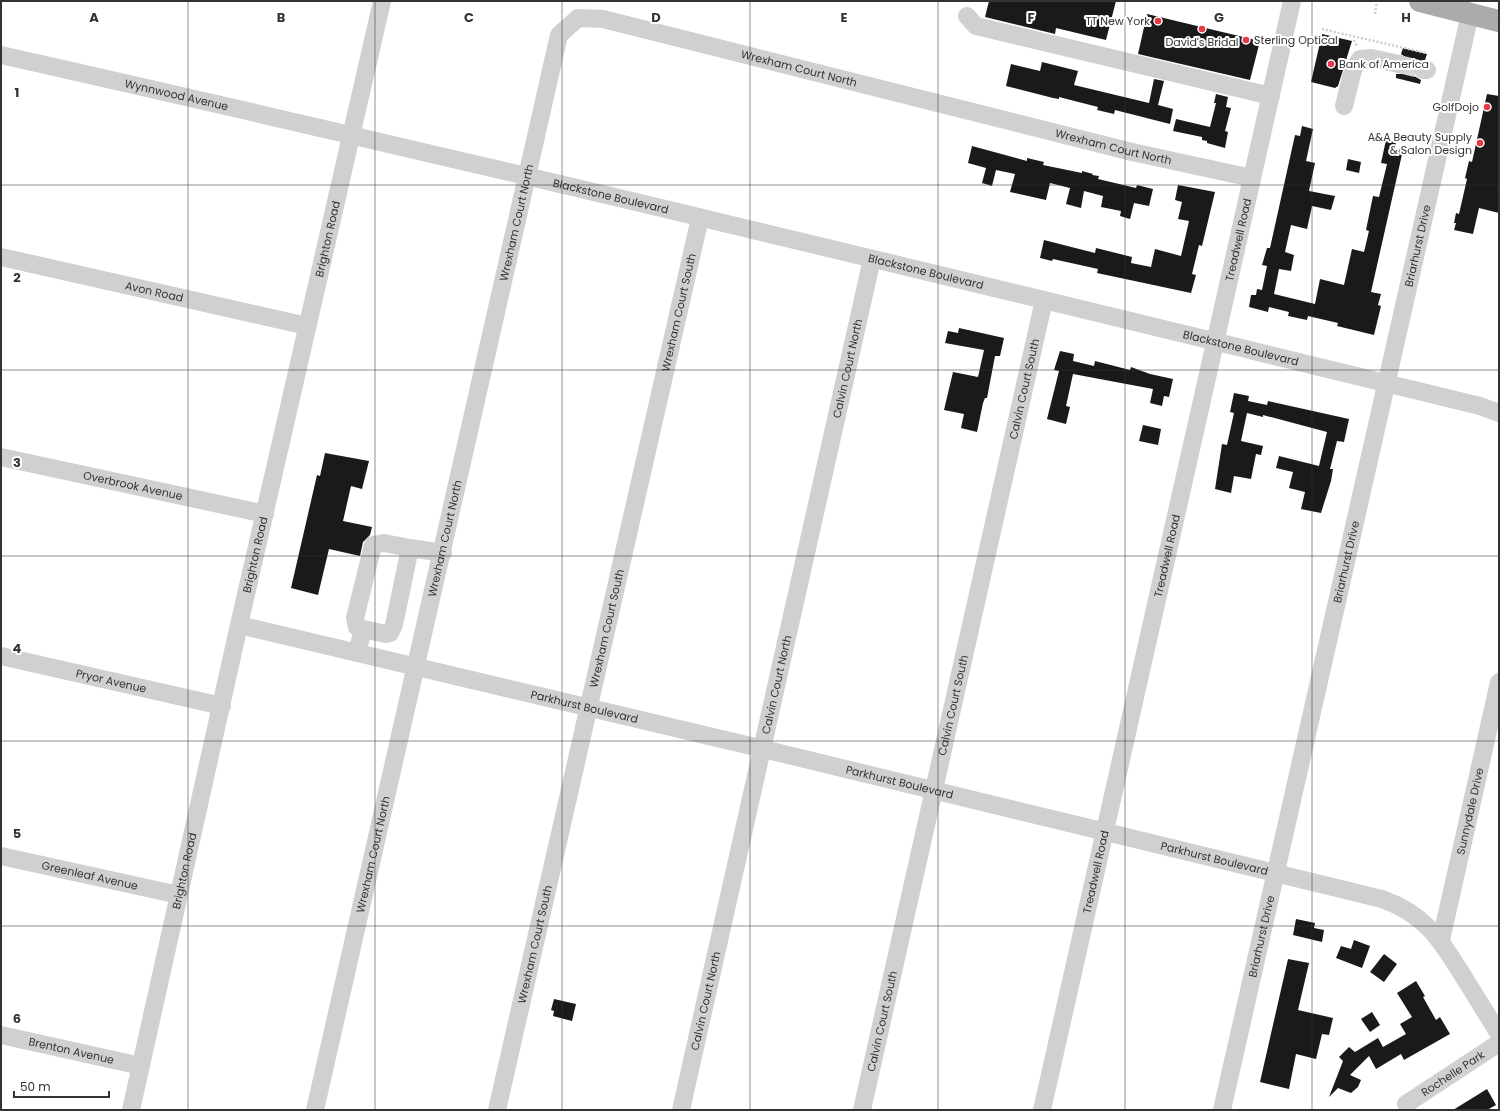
<svg xmlns="http://www.w3.org/2000/svg" width="1500" height="1111" viewBox="0 0 1500 1111" font-family="Poppins,sans-serif">
<style>
.building{fill:#1a1a1a}
.lines{fill:none;stroke-linecap:round;stroke-linejoin:round}
.minor-tunnel{stroke:#d6d6d6;stroke-width:18;stroke-dasharray:18 9;stroke-linecap:butt}
.path{stroke:#cdcdcd;stroke-width:2.5;stroke-dasharray:2 2;stroke-linecap:butt}
.minor{stroke:#d0d0d0;stroke-width:18}
.major{stroke:#ababab;stroke-width:22}
.grid{fill:none;stroke:#333;stroke-width:1;stroke-opacity:0.55}
.poi-dot{fill:#e63946;stroke:#fff;stroke-width:1.5}
.labels{text-anchor:middle;dominant-baseline:central;stroke-width:4;stroke-linejoin:round;paint-order:stroke}
.poi-label{font-size:11px;fill:#333;stroke:#fff;text-anchor:end}
.street-label{font-size:11px;fill:#333;stroke:#fff}
.grid-label{font-size:13px;text-anchor:middle;font-weight:bold;fill:#333;stroke:#fff;stroke-width:4;stroke-linejoin:round;paint-order:stroke}
</style>
<rect width="100%" height="100%" fill="#fff"/>
<g class="building">
<polygon points="989,1 1116,1 1106,40 1056,28 1055,34 985,17"/>
<polygon points="1147,14 1260,41 1250,80 1138,54"/>
<polygon points="1322,34 1352,41 1338,86 1335,88 1311,82"/>
<polygon points="1403,48 1427,54 1425,60 1417,61 1413,70 1414,76 1421,80 1420,84 1396,78 1396,74 1403,74 1409,67 1409,60 1401,54"/>
<polygon points="1042,62 1078,71 1074,85 1149,103 1154,79 1164,81 1158,105 1173,109 1170,124 1115,110 1114,114 1097,110 1098,107 1059,97 1059,99 1053,98 1006,86 1011,64 1040,71"/>
<polygon points="1216,94 1228,97 1226,107 1231,108 1225,131 1228,132 1225,148 1207,143 1207,141 1202,140 1202,137 1173,131 1176,119 1210,127 1216,103 1214,103"/>
<polygon points="1487,94 1499,96 1499,213 1479,208 1473,234 1454,230 1456,223 1454,223 1456,213 1459,214 1467,179 1465,178 1469,161 1472,162"/>
<polygon points="1302,126 1313,129 1306,161 1315,163 1309,191 1335,196 1331,210 1312,206 1307,229 1291,225 1285,252 1294,255 1291,271 1279,269 1274,294 1315,304 1320,279 1344,285 1352,249 1364,252 1369,231 1366,230 1373,196 1379,197 1387,164 1381,163 1386,140 1396,142 1395,148 1403,150 1371,292 1381,294 1378,305 1381,306 1374,335 1337,326 1338,323 1308,316 1307,320 1288,316 1289,312 1269,307 1268,312 1249,307 1251,295 1256,295 1257,289 1262,290 1267,266 1262,265 1267,248 1270,248 1295,135 1300,136"/>
<polygon points="972,146 1027,161 1027,158 1044,162 1043,165 1082,173 1082,171 1093,174 1092,175 1099,176 1098,179 1136,188 1137,185 1153,189 1149,206 1134,203 1130,219 1120,216 1121,211 1101,207 1103,196 1084,191 1081,208 1066,204 1070,188 1050,183 1046,200 1010,192 1015,174 996,170 992,186 982,183 986,168 968,163"/>
<polygon points="1348,159 1361,162 1359,173 1346,170"/>
<polygon points="1178,185 1215,192 1202,246 1199,245 1192,274 1196,275 1191,293 1097,273 1098,269 1053,259 1052,261 1040,258 1044,240 1095,253 1096,248 1132,257 1131,263 1151,267 1155,249 1181,256 1189,221 1178,219 1182,202 1175,200"/>
<polygon points="959,328 1004,338 1000,356 995,356 987,398 985,398 983,403 977,432 961,428 964,414 944,410 953,372 978,377 984,350 945,343 948,331 958,333"/>
<polygon points="1060,351 1074,354 1073,361 1094,366 1095,361 1130,370 1131,367 1150,374 1173,379 1169,397 1164,396 1162,406 1150,403 1153,389 1073,374 1066,406 1070,407 1066,424 1047,419 1059,371 1054,370"/>
<polygon points="1234,393 1249,396 1248,401 1267,405 1268,401 1349,419 1344,442 1337,441 1330,469 1333,469 1331,481 1321,513 1301,509 1305,492 1289,488 1293,472 1276,468 1279,456 1319,466 1327,432 1263,415 1263,417 1247,413 1241,441 1263,446 1261,455 1256,454 1251,479 1234,476 1231,493 1215,489 1222,444 1227,445 1234,413 1230,412"/>
<polygon points="1143,425 1161,429 1158,445 1139,441"/>
<polygon points="325,453 369,461 362,489 351,486 343,521 372,527 370,535 363,542 360,556 329,549 318,595 291,588 317,475 320,476"/>
<polygon points="1296,919 1315,923 1314,928 1324,930 1322,942 1293,935"/>
<polygon points="1354,940 1370,946 1362,968 1336,958 1341,946 1351,949"/>
<polygon points="1384,954 1397,964 1384,982 1370,972"/>
<polygon points="1288,959 1309,963 1298,1010 1333,1018 1329,1035 1322,1034 1316,1059 1296,1054 1289,1089 1260,1082"/>
<polygon points="1416,981 1425,996 1423,997 1436,1020 1440,1017 1450,1034 1404,1060 1401,1054 1376,1069 1369,1056 1350,1075 1361,1080 1358,1087 1351,1093 1338,1088 1329,1097 1343,1061 1339,1057 1349,1047 1355,1052 1378,1038 1383,1047 1406,1034 1400,1024 1412,1017 1397,993"/>
<polygon points="554,999 576,1004 572,1021 553,1016 554,1011 551,1010"/>
<polygon points="1372,1012 1380,1025 1370,1032 1361,1019"/>
<polygon points="1487,1089 1496,1105 1487,1110 1453,1110"/>
</g>
<g class="lines">
<polyline class="minor-tunnel" points="1399,64 1423,70"/>
<g class="path">
<polyline points="1375,14 1377,2"/>
<polyline points="1322,29 1426,53"/>
<polyline points="1354,40 1357,46"/>
</g>
<g class="minor">
<polyline points="967,16 976,26 1271,96"/>
<path id="s1" d="M1,55C495,166 987,286 1480,406L1499,413"/>
<polyline points="1423,70 1427,70"/>
<polyline points="1344,106 1353,70 1360,59 1371,58 1399,64"/>
<path id="s2" d="M1,257L307,326"/>
<path id="s3" d="M1,457L265,514"/>
<path id="s4" d="M239,625L751,746L1382,899C1427,915 1441,941 1465,979C1476,997 1488,1016 1499,1034"/>
<polyline points="363,629 357,627 355,618 373,545 384,543 410,548"/>
<polyline points="357,653 363,629 386,634 390,633 394,625 410,548 443,553"/>
<path id="s5" d="M1,656L222,706"/>
<path id="s6" d="M1,856L179,895"/>
<path id="s7" d="M1441,940L1499,682"/>
<path id="s8" d="M1,1035L141,1066"/>
<path id="s9" d="M1406,1104L1499,1043"/>
<path id="s10" d="M131,1110L239,625L382,1"/>
<path id="s11" d="M315,1110L559,35L578,18L603,19L1132,152L1252,178"/>
<path id="s12" d="M497,1110L700,218"/>
<path id="s13" d="M681,1110L872,259"/>
<path id="s14" d="M862,1110L1044,300"/>
<path id="s15" d="M1042,1110L1292,1"/>
<path id="s16" d="M1222,1110L1470,14"/>
</g>
<polyline class="major" points="1420,1 1499,21"/>
</g>
<path class="grid" d="M188,1V1110M375,1V1110M562,1V1110M750,1V1110M938,1V1110M1125,1V1110M1312,1V1110M1,185H1499M1,370H1499M1,556H1499M1,741H1499M1,926H1499"/>
<g class="poi-dot">
<circle cx="1158" cy="21" r="4"/>
<circle cx="1202" cy="29" r="4"/>
<circle cx="1246" cy="40" r="4"/>
<circle cx="1331" cy="64" r="4"/>
<circle cx="1487" cy="107" r="4"/>
<circle cx="1480" cy="143" r="4"/>
</g>
<g class="labels">
<g class="poi-label">
<text x="1150" y="21">TT New York</text>
<text x="1254" y="40" text-anchor="start">Sterling Optical</text>
<text x="1202" y="42" text-anchor="middle">David's Bridal</text>
<text x="1339" y="64" text-anchor="start">Bank of America</text>
<text x="1479" y="107">GolfDojo</text>
<text x="1472" y="137">A&amp;A Beauty Supply<tspan x="1472" dy="13">&amp; Salon Design</tspan></text>
</g>
<g class="street-label">
<text stroke="none"><textPath href="#s11" startOffset="1355">Wrexham Court North</textPath></text>
<text stroke="none"><textPath href="#s1" startOffset="180">Wynnwood Avenue</textPath></text>
<text stroke="none"><textPath href="#s11" startOffset="1679">Wrexham Court North</textPath></text>
<text stroke="none"><textPath href="#s1" startOffset="626">Blackstone Boulevard</textPath></text>
<text stroke="none"><textPath href="#s11" startOffset="910">Wrexham Court North</textPath></text>
<text stroke="none"><textPath href="#s10" startOffset="893">Brighton Road</textPath></text>
<text stroke="none"><textPath href="#s15" startOffset="892">Treadwell Road</textPath></text>
<text stroke="none"><textPath href="#s16" startOffset="886">Briarhurst Drive</textPath></text>
<text stroke="none"><textPath href="#s1" startOffset="950">Blackstone Boulevard</textPath></text>
<text stroke="none"><textPath href="#s2" startOffset="157">Avon Road</textPath></text>
<text stroke="none"><textPath href="#s12" startOffset="818">Wrexham Court South</textPath></text>
<text stroke="none"><textPath href="#s1" startOffset="1274">Blackstone Boulevard</textPath></text>
<text stroke="none"><textPath href="#s13" startOffset="760">Calvin Court North</textPath></text>
<text stroke="none"><textPath href="#s14" startOffset="739">Calvin Court South</textPath></text>
<text stroke="none"><textPath href="#s3" startOffset="135">Overbrook Avenue</textPath></text>
<text stroke="none"><textPath href="#s11" startOffset="586">Wrexham Court North</textPath></text>
<text stroke="none"><textPath href="#s10" startOffset="569">Brighton Road</textPath></text>
<text stroke="none"><textPath href="#s15" startOffset="568">Treadwell Road</textPath></text>
<text stroke="none"><textPath href="#s16" startOffset="562">Briarhurst Drive</textPath></text>
<text stroke="none"><textPath href="#s12" startOffset="494">Wrexham Court South</textPath></text>
<text stroke="none"><textPath href="#s5" startOffset="113">Pryor Avenue</textPath></text>
<text stroke="none"><textPath href="#s13" startOffset="436">Calvin Court North</textPath></text>
<text stroke="none"><textPath href="#s14" startOffset="415">Calvin Court South</textPath></text>
<text stroke="none"><textPath href="#s4" startOffset="355">Parkhurst Boulevard</textPath></text>
<text stroke="none"><textPath href="#s4" startOffset="679">Parkhurst Boulevard</textPath></text>
<text stroke="none"><textPath href="#s7" startOffset="132">Sunnydale Drive</textPath></text>
<text stroke="none"><textPath href="#s11" startOffset="262">Wrexham Court North</textPath></text>
<text stroke="none"><textPath href="#s4" startOffset="1003">Parkhurst Boulevard</textPath></text>
<text stroke="none"><textPath href="#s10" startOffset="245">Brighton Road</textPath></text>
<text stroke="none"><textPath href="#s15" startOffset="244">Treadwell Road</textPath></text>
<text stroke="none"><textPath href="#s6" startOffset="91">Greenleaf Avenue</textPath></text>
<text stroke="none"><textPath href="#s16" startOffset="178">Briarhurst Drive</textPath></text>
<text stroke="none"><textPath href="#s12" startOffset="170">Wrexham Court South</textPath></text>
<text stroke="none"><textPath href="#s13" startOffset="112">Calvin Court North</textPath></text>
<text stroke="none"><textPath href="#s14" startOffset="91">Calvin Court South</textPath></text>
<text stroke="none"><textPath href="#s8" startOffset="72">Brenton Avenue</textPath></text>
<text stroke="none"><textPath href="#s9" startOffset="56">Rochelle Park</textPath></text>
</g>
</g>
<g class="grid-label">
<text x="94" y="22">A</text>
<text x="281" y="22">B</text>
<text x="469" y="22">C</text>
<text x="656" y="22">D</text>
<text x="844" y="22">E</text>
<text x="1031" y="22">F</text>
<text x="1219" y="22">G</text>
<text x="1406" y="22">H</text>
<text x="17" y="97">1</text>
<text x="17" y="282">2</text>
<text x="17" y="467">3</text>
<text x="17" y="653">4</text>
<text x="17" y="838">5</text>
<text x="17" y="1023">6</text>
</g>
<rect width="1500" height="1111" fill="none" stroke="#333333" stroke-width="4"/>
<path d="M14 1091v6h95v-6" fill="none" stroke="#333333" stroke-width="2"/>
<text x="20" y="1091" font-size="12" fill="#333333" stroke="#ffffff" stroke-width="3" paint-order="stroke">50 m</text>
</svg>
